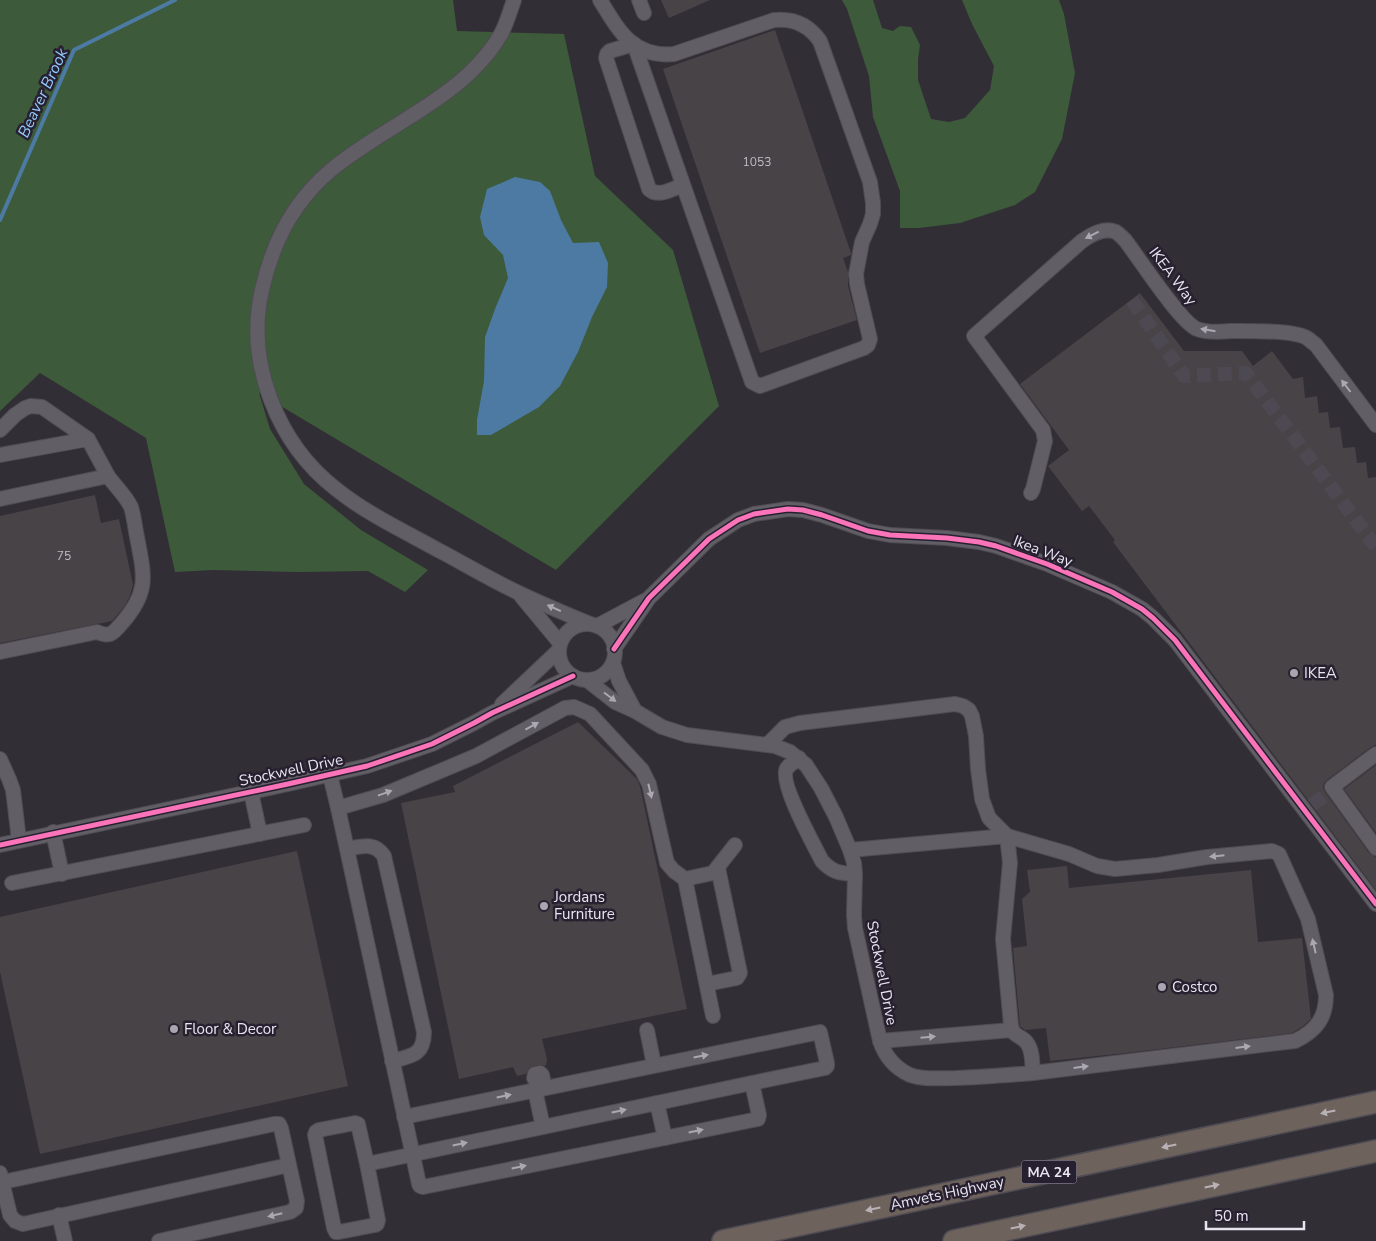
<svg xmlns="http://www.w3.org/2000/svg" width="1376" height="1241" viewBox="0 0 1376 1241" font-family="'Nunito Sans',sans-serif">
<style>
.green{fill:#3d5a3b}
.water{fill:#4d7aa2}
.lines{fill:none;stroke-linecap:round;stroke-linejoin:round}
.stream{stroke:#4d7aa2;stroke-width:4}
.building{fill:#484346}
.minor-tunnel{stroke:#4d4952;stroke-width:14;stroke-dasharray:14 7;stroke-linecap:butt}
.minor-casing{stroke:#4f4c54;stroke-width:16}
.highway-casing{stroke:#4f4c54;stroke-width:24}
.minor{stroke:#625e66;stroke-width:14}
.highway{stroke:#6e625c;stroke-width:21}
.cycleway-casing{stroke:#272030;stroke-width:8}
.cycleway{stroke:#fb73b8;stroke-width:5}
.oneway{fill:#aca8b2}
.oneway2{fill:#b8b1b5}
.poi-dot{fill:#a9a5af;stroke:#272030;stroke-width:2}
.labels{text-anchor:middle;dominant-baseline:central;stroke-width:5;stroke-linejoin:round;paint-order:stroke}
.number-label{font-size:12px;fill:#c1bcc6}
.shield{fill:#272030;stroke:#afaab6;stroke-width:1}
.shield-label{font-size:14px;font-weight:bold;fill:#e9e5f0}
.street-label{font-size:15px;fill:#e9e5f0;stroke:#272030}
.poi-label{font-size:15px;fill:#e9e5f0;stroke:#272030;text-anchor:start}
.water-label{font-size:16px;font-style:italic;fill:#93cbfe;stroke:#272030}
</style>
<rect width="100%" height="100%" fill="#322e36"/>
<g class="green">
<polygon points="0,0 453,0 457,31 564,34 595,176 673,250 719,406 556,570 259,393 270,429 304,484 361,530 428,570 405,592 368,571 298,572 213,570 175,572 146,438 40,373 0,411"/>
<polygon points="842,0 873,0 882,28 893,31 900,26 911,27 920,45 918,59 918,80 931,119 949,122 965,118 990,90 994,66 972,24 962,0 1059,0 1064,14 1075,73 1062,139 1035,192 1015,205 960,223 919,228 900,228 900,191 873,117 869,76 847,9"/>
</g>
<polygon class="water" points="515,177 540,182 550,191 561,220 573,243 599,242 608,263 607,287 592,317 578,352 560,386 539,407 491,435 477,435 477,420 484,381 485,337 495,309 508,278 503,255 484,235 480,217 487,189"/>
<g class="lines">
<polyline class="stream" points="0,220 74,50 175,0"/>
</g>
<g class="building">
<polygon points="661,0 710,0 669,18"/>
<polygon points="775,30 851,253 851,255 843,258 848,272 848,286 857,320 760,353 663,69"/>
<polygon points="1140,293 1184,351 1242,351 1253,366 1272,351 1293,379 1303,377 1305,398 1317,396 1319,413 1328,412 1330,428 1340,427 1343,448 1355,447 1357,463 1366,462 1368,478 1376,477 1376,745 1371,747 1327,780 1324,783 1323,787 1325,792 1369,853 1376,857 1376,890 1113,542 1115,540 1089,506 1082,511 1048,466 1069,450 1020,384"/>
<polygon points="95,495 101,523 119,519 133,585 129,598 124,607 112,621 0,643 0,516"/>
<polygon points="578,722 637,779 640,786 687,1009 542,1039 547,1059 546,1065 545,1066 542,1065 533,1066 529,1068 526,1074 517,1076 513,1067 459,1079 401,803 455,792 453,786"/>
<polygon points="1376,765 1376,833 1344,789"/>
<polygon points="297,851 348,1086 40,1154 0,972 0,917"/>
<polygon points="1067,866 1069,888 1251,870 1258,942 1302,938 1311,1019 1303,1026 1292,1033 1126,1053 1050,1061 1046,1028 1025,1030 1020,1026 1013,948 1027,946 1022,899 1030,892 1027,870"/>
</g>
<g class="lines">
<g class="minor-tunnel">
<polyline points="1132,300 1184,376 1246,373 1376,547"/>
<polyline points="1312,805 1343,782"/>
</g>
<g class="minor-casing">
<g id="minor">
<path d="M514,0C510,11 507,23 501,34C464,98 386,124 331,170C294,201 272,244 262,290C245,363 278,444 336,489C367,514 404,531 438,550C465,564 491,580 519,593C542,604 566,614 590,624"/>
<path d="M600,0C619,31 633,58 674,54L774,20C793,18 809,25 820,41L870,182L873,203V214L870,224L862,242L856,274L857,284L870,339L868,345L864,348L760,386L752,382L634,44"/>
<polyline points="639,0 644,13"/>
<path d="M634,44L610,51L607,54L606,58L649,189C658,198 672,189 683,185"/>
<polyline points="0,430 15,415 25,408 31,406 42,407 88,439 108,476"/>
<polyline points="0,455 88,439"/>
<path d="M1031,493L1033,489L1045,441L1043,430L974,336L1082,241C1092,234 1104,227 1116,232C1119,234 1123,238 1125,240C1139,258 1180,322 1197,329C1208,333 1221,332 1231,331C1248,331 1294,330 1307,338C1310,340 1313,343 1316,345L1376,425"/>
<path d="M0,499L108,476C115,486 126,496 131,507C134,516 135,528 137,537C144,575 150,591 122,623C113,633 111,638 97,632L0,652"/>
<polyline points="521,596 560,643"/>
<circle cx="587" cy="652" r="28"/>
<polyline points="597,626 644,601"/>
<polyline points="614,649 649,598 709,539 738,520 754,514 788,509 803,510 822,515 868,531 890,535 947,538 979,542 996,546 1047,564 1112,592 1142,609 1153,618 1175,640 1376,904"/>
<polyline points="613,663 619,681 635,711"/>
<path d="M587,680L615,702L635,711L662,727L687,735L775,746L790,752L806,765L821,788L836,817L850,850L854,863L855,874L854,915L855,928L880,1041C885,1056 895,1068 910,1075C924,1080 941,1078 956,1078C982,1077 1007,1075 1033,1073C1032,1063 1033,1051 1027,1043C1022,1035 1013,1038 1011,1025L1003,939L1010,863L1007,836L989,818L982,799L978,769L976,736L972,716L969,710L963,706L955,704L800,723L785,727L767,745"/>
<polyline points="502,704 559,650"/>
<polyline points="1376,754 1332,787 1376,848"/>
<path d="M799,758C796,761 790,764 787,768C778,781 814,845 822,861C833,873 840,873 855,874"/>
<polyline points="0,759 9,779 13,790 19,840"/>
<polyline points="330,775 338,808 353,877 419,1184 420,1186 423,1187 758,1119 759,1115 752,1083 825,1068 827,1066 827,1063 820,1032 404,1117"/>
<polyline points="251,792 260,834"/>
<polyline points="338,808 383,795 476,756 565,708 574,707 590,714 642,770 649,784 667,863 674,871 685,879"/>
<polyline points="53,832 62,874"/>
<polyline points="0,845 288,784 367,766 432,744 474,723 492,713 573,676"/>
<path d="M347,849C362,846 375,842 384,856L424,1032C424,1055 412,1056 392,1061"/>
<path d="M850,850L1007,836L1069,854L1097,866L1115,869L1158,865L1207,857L1272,851L1279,854L1308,919L1326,995C1326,1018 1316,1031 1295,1041L1033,1073"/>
<polyline points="12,883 304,825"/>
<polyline points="707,984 737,978 740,973 718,868"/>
<polyline points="713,1016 685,879 713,873 735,845"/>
<polyline points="647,1030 654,1065"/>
<polyline points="880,1041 1012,1030"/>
<polyline points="537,1082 540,1082 543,1079 542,1075 540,1073 535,1074 534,1078 537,1082 535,1090 543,1127"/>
<polyline points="657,1103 665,1138"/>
<polyline points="367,1164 358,1124 355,1123 319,1130 316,1132 315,1135 334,1228 336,1232 339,1232 375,1225 377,1224 378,1220 367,1164 752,1083"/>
<polyline points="0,1173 10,1215 15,1221 23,1224 289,1165"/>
<polyline points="3,1182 274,1124 279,1124 281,1128 297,1201 296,1208 290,1212 159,1241"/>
<polyline points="59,1215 65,1241"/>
</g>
</g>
<g class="highway-casing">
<g id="highway">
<polyline points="723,1241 1376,1102"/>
<polyline points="954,1241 1376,1151"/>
</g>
</g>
<use href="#minor" class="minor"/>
<use href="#highway" class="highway"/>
<g class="cycleway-casing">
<g id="cycleway">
<polyline points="614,649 649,598 709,539 738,520 754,514 788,509 803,510 822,515 868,531 890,535 947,538 979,542 996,546 1047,564 1112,592 1142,609 1153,618 1175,640 1376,904"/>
<polyline points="0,845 288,784 367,766 432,744 474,723 492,713 573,676"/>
</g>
</g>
<use href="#cycleway" class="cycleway"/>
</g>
<defs><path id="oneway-solid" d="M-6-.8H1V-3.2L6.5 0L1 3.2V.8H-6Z" transform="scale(1.25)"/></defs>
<g class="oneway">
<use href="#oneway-solid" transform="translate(1092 235) rotate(153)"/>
<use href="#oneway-solid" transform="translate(1208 330) rotate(-171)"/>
<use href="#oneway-solid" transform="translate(1346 386) rotate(-127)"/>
<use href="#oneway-solid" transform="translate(554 608) rotate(-156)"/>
<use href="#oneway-solid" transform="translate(610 697) rotate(37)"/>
<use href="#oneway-solid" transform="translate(532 726) rotate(-29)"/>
<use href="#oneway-solid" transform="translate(650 791) rotate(77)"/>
<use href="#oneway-solid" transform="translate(385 793) rotate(-20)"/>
<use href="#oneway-solid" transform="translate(1217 856) rotate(174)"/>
<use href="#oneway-solid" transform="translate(1314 946) rotate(-103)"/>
<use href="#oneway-solid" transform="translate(928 1037) rotate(-5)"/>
<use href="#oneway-solid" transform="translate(1243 1047) rotate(-7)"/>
<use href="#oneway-solid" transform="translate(701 1056) rotate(-11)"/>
<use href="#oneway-solid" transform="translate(1081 1067) rotate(-7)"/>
<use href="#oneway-solid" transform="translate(504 1096) rotate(-12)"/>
<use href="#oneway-solid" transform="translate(619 1111) rotate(-12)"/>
<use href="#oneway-solid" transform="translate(696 1131) rotate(-12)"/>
<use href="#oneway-solid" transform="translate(460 1144) rotate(-12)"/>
<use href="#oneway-solid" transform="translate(519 1167) rotate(-12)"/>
<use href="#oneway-solid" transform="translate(275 1215) rotate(167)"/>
</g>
<g class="oneway2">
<use href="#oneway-solid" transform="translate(1328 1112) rotate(168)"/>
<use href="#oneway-solid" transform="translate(1169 1146) rotate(168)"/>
<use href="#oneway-solid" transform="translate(1212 1186) rotate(-12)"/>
<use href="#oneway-solid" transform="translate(873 1209) rotate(168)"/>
<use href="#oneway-solid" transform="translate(1018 1227) rotate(-12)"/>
</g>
<g class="poi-dot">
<circle cx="1294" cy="673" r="5"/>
<circle cx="544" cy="906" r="5"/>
<circle cx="1162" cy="987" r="5"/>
<circle cx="174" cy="1029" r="5"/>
</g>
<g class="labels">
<g class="number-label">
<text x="757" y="162">1053</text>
<text x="64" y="556">75</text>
</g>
<rect class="shield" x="1021.5" y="1160.5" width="55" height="23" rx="4"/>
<g class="shield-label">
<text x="1049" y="1172">MA 24</text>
</g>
<g class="street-label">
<text transform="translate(1173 276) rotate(53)">IKEA Way</text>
<text transform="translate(1043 551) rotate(21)">Ikea Way</text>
<text transform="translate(291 770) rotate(-12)">Stockwell Drive</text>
<text transform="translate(882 973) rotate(79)">Stockwell Drive</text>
<text transform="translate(947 1193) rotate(-12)">Amvets Highway</text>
</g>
<g class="poi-label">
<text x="1304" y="673">IKEA</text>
<text x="554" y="897">Jordans<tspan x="554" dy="17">Furniture</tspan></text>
<text x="1172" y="987">Costco</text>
<text x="184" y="1029">Floor &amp; Decor</text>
</g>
<g class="water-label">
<text transform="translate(43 93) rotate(-65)">Beaver Brook</text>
</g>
</g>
<path d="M1206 1221v8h98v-8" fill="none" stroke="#e9e5f0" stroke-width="2.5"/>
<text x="1214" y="1221" font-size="15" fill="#e9e5f0" stroke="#272030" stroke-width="4" paint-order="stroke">50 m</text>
</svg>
